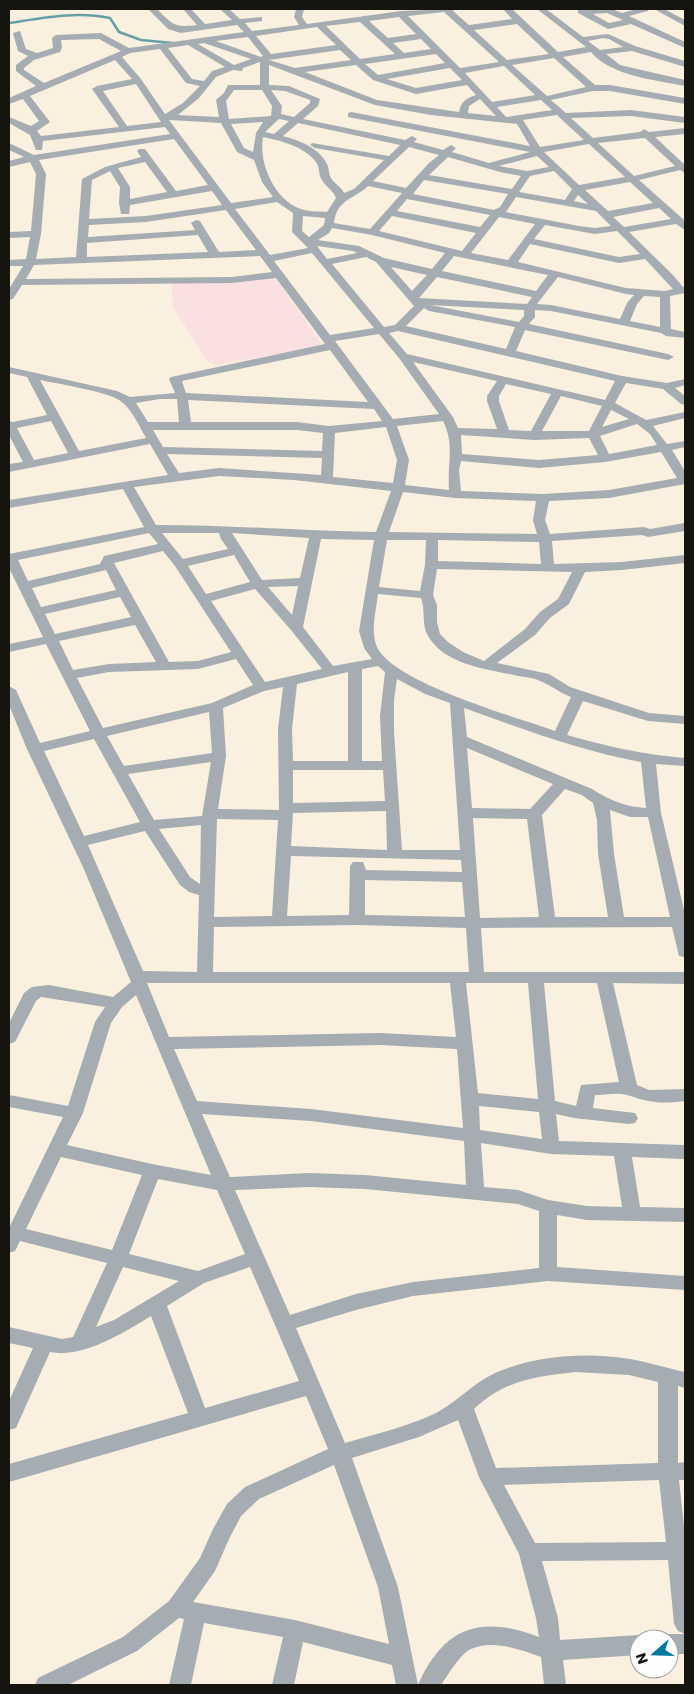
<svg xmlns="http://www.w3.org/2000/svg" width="694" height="1694" viewBox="0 0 694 1694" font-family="Poppins,sans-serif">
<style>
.education{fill:#fbe0e1}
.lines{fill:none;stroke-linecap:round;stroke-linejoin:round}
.stream{stroke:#64a0a5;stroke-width:2.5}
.minor{fill:#a6adb2;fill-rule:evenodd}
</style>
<rect width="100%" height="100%" fill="#f9f0df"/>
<polygon class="education" points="265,277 276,278 321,343 317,347 216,365 208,362 173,307 172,283"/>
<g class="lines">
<path class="stream" d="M9,23C43,18 76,11 110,18L119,32L141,40L173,43"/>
<g class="minor">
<path d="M148,9H157C172,24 174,28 197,25L183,9H191L205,24L232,20L220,9H229L240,19L262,17V21L245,23L252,31L299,25L294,17L296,9H304L302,17L307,24L401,11L454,9L453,11L469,25L512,19L503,9H512L558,52L586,47L537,9H546L583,37L608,34L635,46L685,61V67L632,51L606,54L620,65L685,80V86C656,80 610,76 591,52L563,57L595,85H610L685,98V104L610,91H593L551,100L566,113L631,110L685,117V123L631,116L571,118L593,138L640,132L644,129L649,132L685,128V134L655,137L685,165V173L680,170L639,180L683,219L685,222V230L676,224L629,232L673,275L683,287H685V293L670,296L671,329L685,332V338L666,336L661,333L551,311L535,310V317L529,324L668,354L674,357L668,360L525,330L516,351L622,376L667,383L685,379V385L675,388L685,396V405L681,404L663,389L626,383L615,403L646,420L685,412V418L653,426L667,444L685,441V447L672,450L685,471V484L609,498L549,501L545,520L550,534L644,527L650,529L685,523V531L648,537L642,535L552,541L554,564L622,562L685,555V563L622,570L585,572L569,604L550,618L535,635L497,663L549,674L570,687L649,713L685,716V724L648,721L583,701L567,735C609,747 641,754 685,758V766L656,764L661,813L685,914V957L679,956L672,927L481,928L484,972H685V984L613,983L637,1085L649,1090L685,1089V1101C658,1104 652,1103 627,1095C618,1092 604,1095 595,1095L593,1108L635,1113L638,1118L635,1123L629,1124L574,1118L556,1114L559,1141L685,1145V1159L632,1157L640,1207L685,1208V1222L587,1220L557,1215V1267L685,1276V1290L548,1281L413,1296L356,1310L296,1328L345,1443C375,1434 407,1427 436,1413C457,1402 473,1383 495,1373C536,1355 586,1352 630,1359C648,1362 667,1368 685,1372V1388L678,1386V1463L685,1462V1480H679L685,1535V1634L678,1631L674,1624L668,1560L542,1561L558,1618L560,1640L639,1635L647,1639H639V1655L563,1660L566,1685H544L541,1657C521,1650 493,1639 471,1649C460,1654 448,1675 441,1685H418C444,1626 481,1615 539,1637L536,1618L519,1554L479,1477L458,1420L419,1437L352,1458L398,1587L418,1685H396L392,1665L303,1642L294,1685H272L283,1637L204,1623L191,1685H169L184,1619L179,1618L137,1651L68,1685H35L38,1678L123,1637L169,1601L200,1558L213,1529L227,1504L245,1487L328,1449L306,1396L9,1482V1464L188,1413L151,1316C125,1332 82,1359 50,1352L16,1428L9,1430V1401L33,1348L9,1343V1327L62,1339L73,1337L107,1263L20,1241L15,1251L9,1253V1228L63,1117L9,1107V1095L68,1106L95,1022L105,1007L41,997L36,1001L15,1042L9,1044V1023L24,993L32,987L49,985L113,997L131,982L83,867L27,749L9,705V686L16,690L40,743L90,731L46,644L9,652V644L43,637L9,568V554L144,527L123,489L9,508V500L168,475L150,444L9,472V464L23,462L9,435V421L13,422L47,415L27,377L9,373V367L117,391L130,397L175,393L169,379L171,377L325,344L276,278L232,283L22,285L13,299L9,300V289L23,266H9V260L26,259L30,237L9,238V232L31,231L36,174L30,162L9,167V161L24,157L9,150V143L34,155L170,134L165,127L43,141L42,150H36L30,135L9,123V117L31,126L39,121L23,99L9,104V98L36,86L16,71V65L28,56L18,51L13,33L20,31L26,49L37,53L53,48L52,38L56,35L101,33L129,48L244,32L237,25L181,33L168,29ZM444,12L499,62L460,68L408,16ZM399,17L416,34L388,38L369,21ZM360,22L395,54L360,59L326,26ZM517,24L549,54L507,60L474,30ZM317,27L336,45L271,54L256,36ZM248,37L263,56L261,57L216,41ZM603,38L609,39L623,47L600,50L588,41ZM99,39L121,51L44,83L24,70V68L34,60L60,52L62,48L61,40ZM421,39L431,49L404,53L393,43ZM204,43L251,59L234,65L198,44ZM188,45L225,67L212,71L204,81L192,79L168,48ZM160,49L186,83L200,86L183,103L165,114L141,79L122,57L130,53ZM340,50L351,60L295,68L269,60ZM436,54L445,63L378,75L365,64ZM554,58L586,87L547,96L512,65ZM115,60L132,79L97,86L92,89L119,127L41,136L37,131L50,122L30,96ZM260,62V85H228L224,93L216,100L219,117L178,115L199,98L216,77L233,70L242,71L243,68ZM269,65L375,105L431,115L517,124L530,146L351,112L348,113V117L530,152L489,163L452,152L456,148L451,145L443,150L414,142L417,139L412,136L405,140L303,119L318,106L320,99L289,86L269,85ZM356,65L373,80L416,94L467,85L476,95C466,98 461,102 459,112L377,100L305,72ZM504,66L535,95L492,102L465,73ZM450,68L462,80L416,88L387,79ZM136,84L161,122L127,126L103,91ZM234,90H262L272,106L271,116L229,119L226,101ZM271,90L285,91L310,100V103L294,117L281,114L282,106ZM480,99L496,116L468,113L469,106ZM541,100L552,110L506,117L497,107ZM557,115L560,118L584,140L540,147L523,120ZM279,119L289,121L274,134L265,132ZM169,120L221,123L237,152L254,160L262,182L273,197L231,203ZM263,122L256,133L253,152L244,148L231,124ZM298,123L400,145L389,156L312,143L310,145L315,148L384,160L354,189L344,193C341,186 334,184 331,178C329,175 329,170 328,166C320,148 301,141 283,136ZM263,137C281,141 304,146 316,162C320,167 318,174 322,180C326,187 333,190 336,198L327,212C320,211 311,212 304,210C276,203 258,164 263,137ZM645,138L675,166L634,176L598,143ZM174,139L208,185L176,191L145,149H139L137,151L141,157L105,167L82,179L76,257L36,259L41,234L46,174L39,160ZM589,144L625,177L579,185L544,152ZM409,147L439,155L429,163L406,188L373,181ZM537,156L549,167L527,171L499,166ZM448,157L500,172L521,176L512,189L429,175ZM145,162L167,192L130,199V187L118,168ZM110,171L120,187L119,203L121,214H129L130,205L212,191L222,205L146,216L89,219L92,180ZM554,171L572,189L565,200L519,192L530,176ZM424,180L508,194L500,207L494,210L413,194ZM630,182L653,203L608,211L585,190ZM368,186L402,193L370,229L334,223C337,199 353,200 368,186ZM578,195L588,204L574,201ZM516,197L596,211L611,226L595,228L579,226L506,212ZM407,199L490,215L480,227L397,211ZM277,202L293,213L292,232L308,248L270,255L235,209ZM659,208L671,219L624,227L613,217ZM226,210L256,250L219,252L200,221L196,220L191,223L195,230L88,237L89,225L146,222ZM303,216L325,218L324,225L309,237L302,231ZM392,216L476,233L462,251L379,231ZM499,217L535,224L508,260L471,253ZM545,225L595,234L617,231L640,254L619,257L534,239ZM332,228L372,235L445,253L432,269L384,258L359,246L318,240L329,233ZM198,235L208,252L87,257V243ZM530,244L619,263L645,259L673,289L665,291L626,288L518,262ZM317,246L353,251L357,253L327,259ZM312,253L374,328L330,335L274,261ZM260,256L272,272L232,277L26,279L34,265ZM454,256L548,275L536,291L442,271ZM366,257L376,262L414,306L395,325L384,327L332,264ZM391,267L427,275L412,291ZM437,277L532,297L527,304L419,298ZM558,277L626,294L634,295L627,303L620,319L551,305L537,304ZM644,296L660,297V327L630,321L637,304ZM430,305L524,310V316L519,322ZM424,308L429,311L515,327L506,349L406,326ZM398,331L615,381L605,400L407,354L389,333ZM379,334L399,358L439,414L393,419L335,341ZM330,350L368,402L186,393L182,381ZM413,362L497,381L487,396V401L497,429L458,428L453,417ZM40,380C58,384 105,391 119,400C131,407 139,426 146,438L79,451ZM506,384L551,394L531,431L509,430L499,401V396ZM561,396L602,406L589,431H542ZM160,399H177L179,422H148L136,403ZM188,400L374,409L382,421L329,426L297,422H191ZM611,410L629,419L602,427ZM51,421L68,453L34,460L17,428ZM443,421C455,445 447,464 449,490L405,485L409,460L397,426ZM637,424L650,434L657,445L609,454L600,436ZM386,427L397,460L393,483L333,477L335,433ZM153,430H297L323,433L322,451L163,447ZM461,435L534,440L589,438L598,455L539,460L462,454ZM661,452L677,478L609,490L543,494L461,491L459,470L461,461L539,468L605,462ZM167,454L322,458L321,475L219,468L179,473ZM219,476L294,480L391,491L376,532C303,531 230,525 156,525L134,487ZM403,492L455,498L536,501L533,520L537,534L389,532ZM149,533L158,544L104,556L100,564L28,581L18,560ZM162,533H219L221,539L228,549L183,559ZM232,533L309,538L300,578L262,580ZM321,539L374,540L359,631L364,648L372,659L333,666L303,627ZM387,540H426L425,565L420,591L379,587ZM438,540L539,542L541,564L438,561ZM163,551L175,566L231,652L198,661L169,662L114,563ZM234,555L250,582L206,594L188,566ZM437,569L572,572L558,599L540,612L525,629L484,661L463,652L448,642L440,634L437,622V605L433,595ZM106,570L116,590L41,607L32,588ZM298,586L292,615L268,587ZM255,589L291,630L322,669L265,682L211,601ZM378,594L421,598C426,611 421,624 428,636C446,666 488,669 518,676C525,677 534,678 540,681C551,685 560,693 571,697L555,731C516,717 394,683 377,647C370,630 376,612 378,594ZM120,597L131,617L55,634L45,614ZM135,625L156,662L109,664L73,670L59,641ZM236,659L253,685L212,703L103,728L77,678L109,672L198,669ZM378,666L385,672L380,716L382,761H362V669ZM348,672V761H293L292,729L297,684ZM397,679L425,694L450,703L460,850H402L394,732V700ZM283,687L278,729L279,810L218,809L226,756L223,708L264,691ZM464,708C523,729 580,751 641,762L646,808C626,807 609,800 592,789L467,737ZM209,712L212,753L124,766L107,736ZM94,739L140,822L84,836L44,751ZM467,748L553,784L530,809L472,808ZM211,762L202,816L154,820L128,774ZM293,770H383L385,801L293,803ZM565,789L582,795L593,803L597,820L598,854L608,917H555L542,815ZM610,810L630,817H648L670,917H624L614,854ZM386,811L387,850L291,846L293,813ZM473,818L527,819L539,917L480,918ZM217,819L278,820L272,916L214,917ZM201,825L200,884L190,877L159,829ZM145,831L180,885L189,892L199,895L197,972L143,971L88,845ZM291,856L461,860L462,872L366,870L363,862H353L350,866L349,915L287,916ZM365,880L462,882L465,917L365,915ZM357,925L466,928L469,972H213L214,927ZM147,983H450L456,1037L380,1033L169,1037ZM466,983H528L538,1099L478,1093ZM544,983H597L619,1082L581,1085L576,1106L555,1101ZM136,995L211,1175L152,1164L67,1145L83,1113L111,1023L122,1007ZM380,1045L457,1049L463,1128L311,1109L197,1101L174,1049ZM479,1106L539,1112L542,1139L480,1130ZM202,1114L311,1121L464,1141L466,1185L365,1175L309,1173L230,1177ZM481,1143L551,1154L614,1156L622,1207L587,1206L548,1200L518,1190L484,1187ZM61,1157L142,1175L112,1250L26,1229ZM158,1179L217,1190L245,1254L198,1271L129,1254ZM309,1187L365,1189L518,1204L539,1211V1268L413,1282L356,1294L290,1315L235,1190ZM123,1267L179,1281L114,1320L96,1327ZM250,1267L299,1381L205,1408L167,1306L204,1283ZM575,1372L629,1375L658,1382V1463L496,1468L474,1409C505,1380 534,1377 575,1372ZM334,1465L378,1587L389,1644L295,1620L193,1602L215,1571L229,1539L241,1516L259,1499ZM659,1480L666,1542L535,1543L504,1485Z"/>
<path d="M578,9H612L622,13L637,9H649L648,11L629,16L685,42V48L631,24L608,29L578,13ZM607,13L623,20L609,23L593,14Z"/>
<polygon points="654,9 664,9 685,20 685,26"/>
<polygon points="669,1634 685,1634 685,1654 669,1654 669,1639 661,1639"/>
</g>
</g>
<rect width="694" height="1694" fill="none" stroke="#16140e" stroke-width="20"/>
<g transform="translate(654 1654) rotate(250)"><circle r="24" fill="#fefefe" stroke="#a1a09e"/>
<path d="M0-4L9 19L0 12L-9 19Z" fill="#0078a0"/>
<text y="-8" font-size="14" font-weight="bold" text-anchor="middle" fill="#16140e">N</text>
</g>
</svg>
